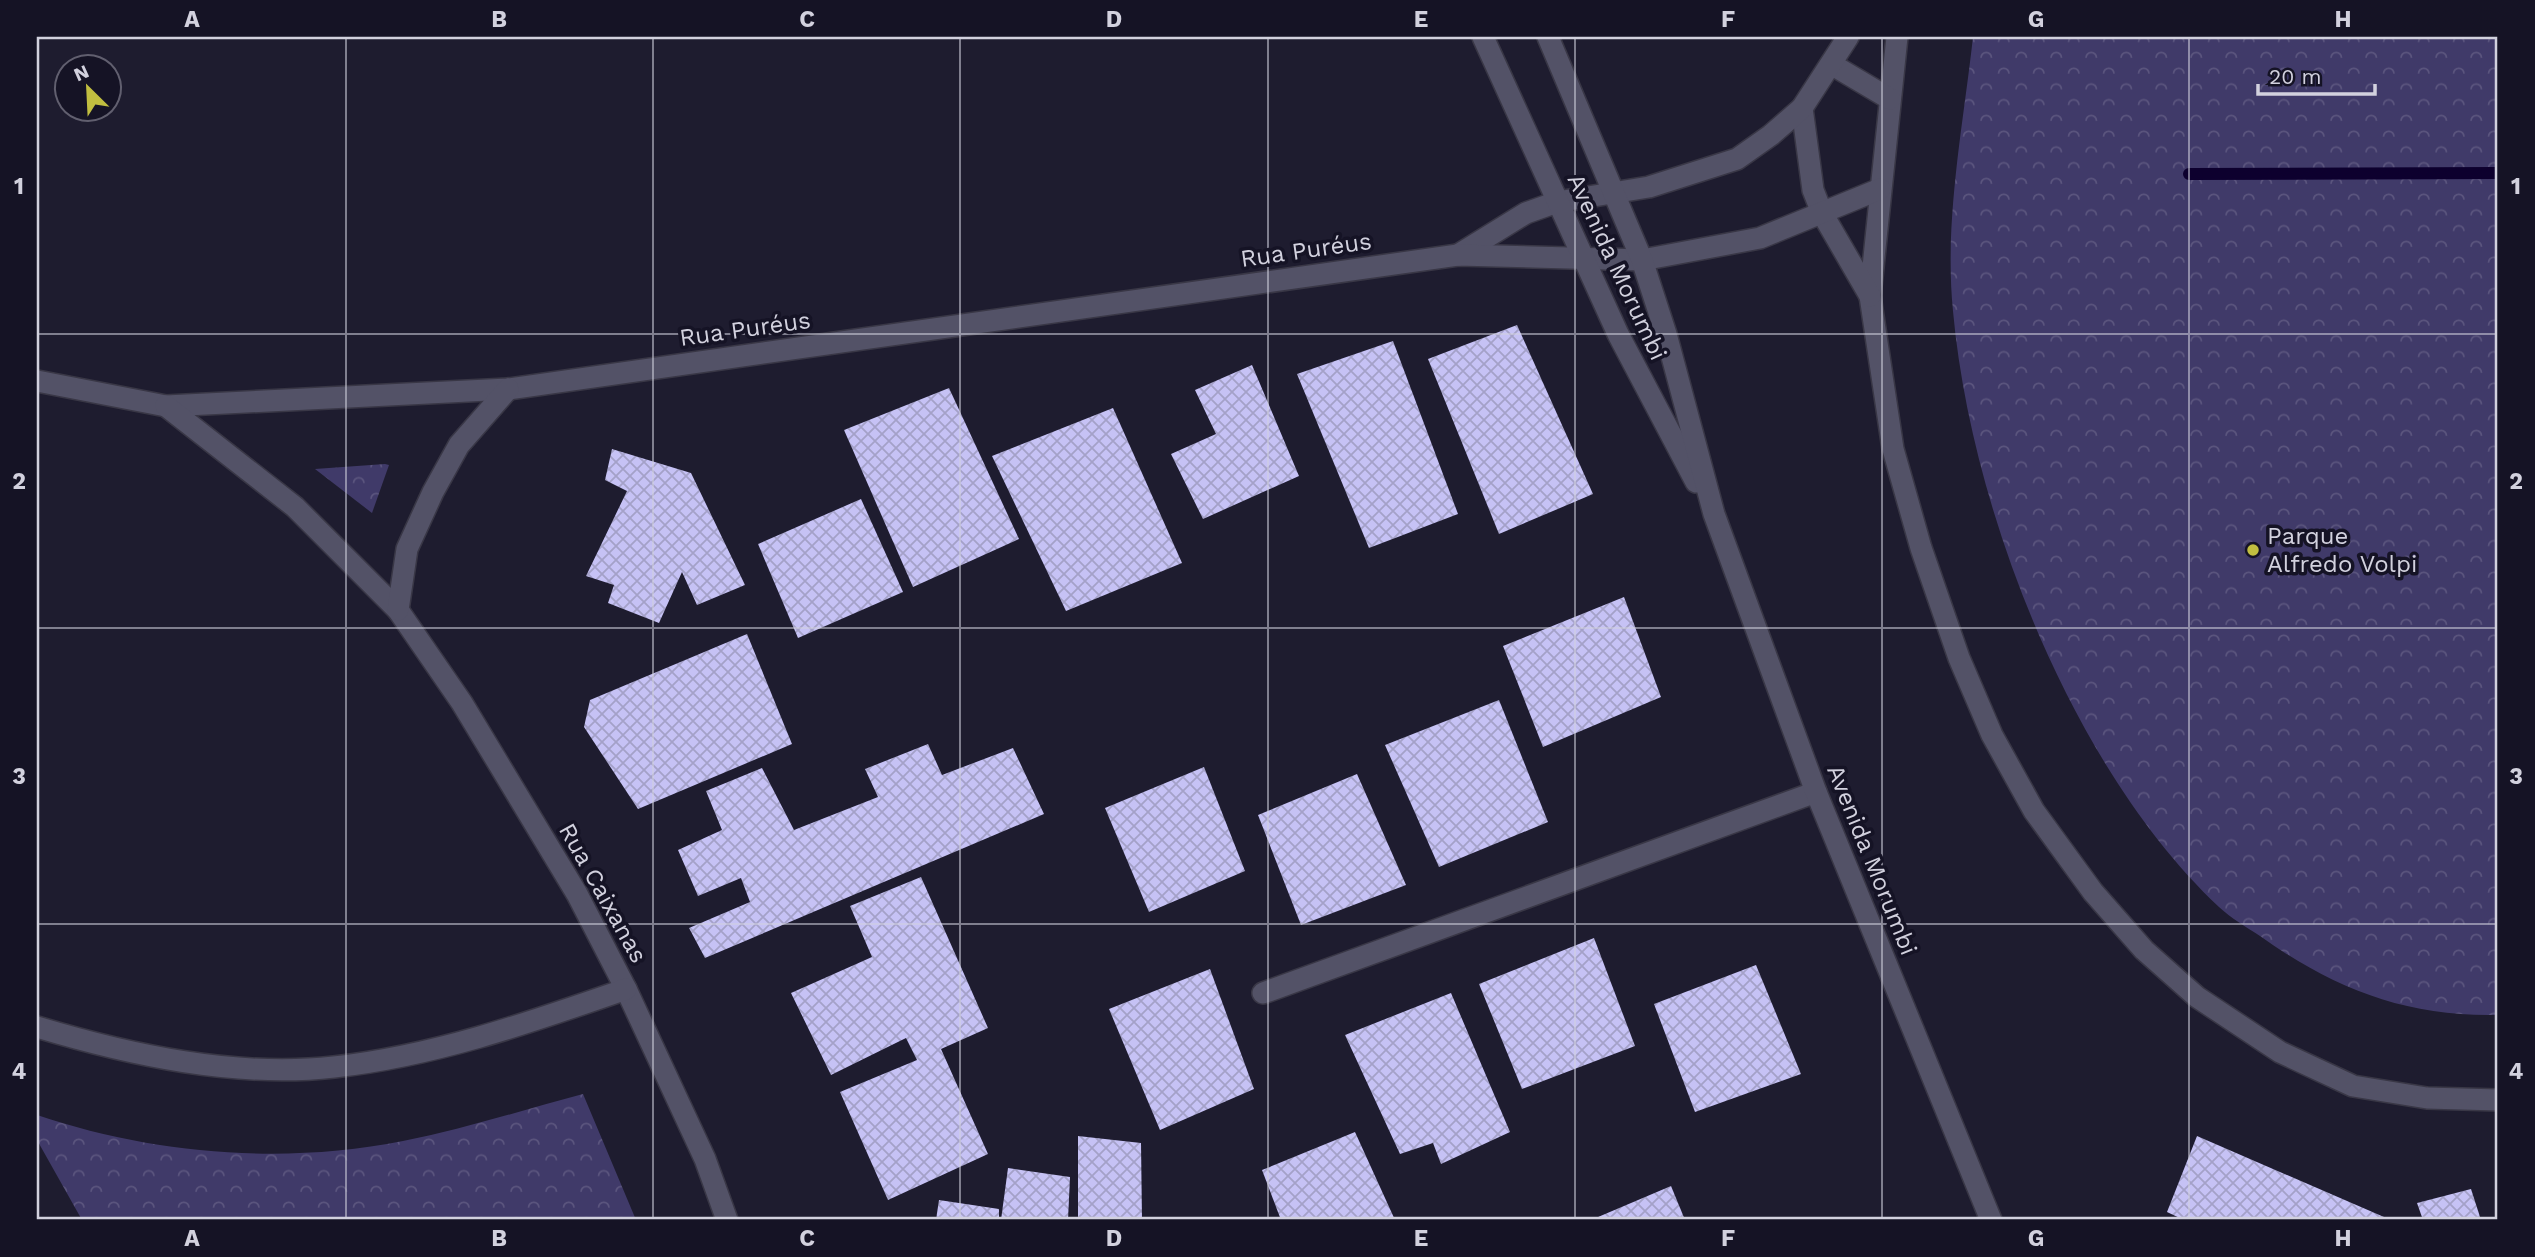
<svg xmlns="http://www.w3.org/2000/svg" width="2535" height="1257" viewBox="0 0 2535 1257" font-family="'Work Sans',sans-serif">
<style>
.park{fill:url(#park-crowns)}
.lines{fill:none;stroke-linecap:round;stroke-linejoin:round}
.stream{stroke:#0d002e;stroke-width:12}
.building{fill:url(#building-cross-hatch)}
.street-casing{stroke:#393746;stroke-width:24}
.secondary-casing{stroke:#393746;stroke-width:24}
.street{stroke:#535267;stroke-width:21}
.secondary{stroke:#535267;stroke-width:21}
.grid{fill:none;stroke:#d2d1de;stroke-width:2;stroke-opacity:0.55}
.poi-dot{fill:#c1be40;stroke:#151325;stroke-width:2.5}
.labels{text-anchor:middle;dominant-baseline:central;stroke-width:7;stroke-linejoin:round;paint-order:stroke}
.street-label{font-size:24px;fill:#d2d1de;stroke:#151325}
.poi-label{font-size:24px;fill:#d2d1de;stroke:#151325;text-anchor:start}
.neatline{fill:none;stroke:#d2d1de;stroke-width:2.5}
.grid-label{font-size:23px;text-anchor:middle;font-weight:bold;fill:#d2d1de}
</style>
<defs>
<pattern id="park-crowns" width="20" height="18" patternUnits="userSpaceOnUse" patternTransform="scale(1.75)"><rect width="20" height="18" fill="#403a69"/><path d="M2 6a3 3 0 1 1 6 0M12 15a3 3 0 1 1 6 0" fill="none" stroke="#5b557e"/></pattern>
<pattern id="building-cross-hatch" width="8" height="8" patternUnits="userSpaceOnUse" patternTransform="scale(1.75)"><rect width="8" height="8" fill="#c6c2f5"/><path d="M0 0l8 8M0 8l8-8" fill="none" stroke="#a4a1c8"/></pattern>
</defs>
<rect width="100%" height="100%" fill="#1e1c2f"/>
<g class="park">
<path d="M1973,37H2498V1015C2406,1017 2334,989 2260,936C2246,927 2231,918 2219,907C2072,769 1971,510 1953,311C1944,221 1963,127 1973,37Z"/>
<polygon points="385,464 389,465 372,513 315,469"/>
<path d="M583,1094L636,1220H82L37,1140V1115C152,1154 283,1165 403,1141C464,1129 523,1110 583,1094Z"/>
</g>
<g class="lines">
<polyline class="stream" points="2189,174 2498,173"/>
</g>
<g class="building">
<polygon points="1517,325 1593,494 1499,534 1428,359"/>
<polygon points="1393,341 1458,514 1369,548 1297,374"/>
<polygon points="1252,365 1299,476 1203,519 1171,454 1216,434 1195,390"/>
<polygon points="949,388 1019,539 913,587 844,430"/>
<polygon points="1113,408 1182,563 1066,611 992,456"/>
<polygon points="612,449 691,473 745,585 697,605 682,572 659,623 608,603 614,585 586,576 627,491 605,480"/>
<polygon points="861,499 903,592 798,638 758,544"/>
<polygon points="1624,597 1661,697 1543,747 1503,646"/>
<polygon points="747,634 792,744 638,809 584,727 590,700"/>
<polygon points="1499,700 1548,822 1439,867 1385,745"/>
<polygon points="928,744 942,775 1013,748 1044,814 705,958 689,928 750,902 741,878 698,896 678,850 722,830 706,791 762,768 794,830 878,797 865,769"/>
<polygon points="1204,767 1245,871 1149,912 1105,808"/>
<polygon points="1357,774 1406,885 1301,925 1258,815"/>
<polygon points="921,877 988,1028 941,1049 988,1154 888,1200 840,1092 917,1060 906,1038 831,1075 791,993 872,957 850,906"/>
<polygon points="1594,938 1635,1046 1522,1089 1479,984"/>
<polygon points="1756,965 1801,1074 1695,1112 1654,1004"/>
<polygon points="1210,969 1254,1089 1160,1130 1109,1009"/>
<polygon points="1451,993 1510,1132 1441,1164 1433,1143 1400,1154 1345,1035"/>
<polygon points="1355,1132 1395,1220 1281,1220 1262,1170"/>
<polygon points="1078,1136 1141,1143 1142,1220 1078,1220"/>
<polygon points="2197,1136 2384,1217 2383,1220 2184,1220 2167,1212"/>
<polygon points="1008,1168 1070,1177 1068,1220 1001,1220"/>
<polygon points="1671,1186 1685,1220 1591,1220"/>
<polygon points="2471,1189 2481,1220 2423,1220 2417,1203"/>
<polygon points="939,1200 999,1209 999,1220 936,1220"/>
</g>
<g class="lines">
<g class="street-casing">
<g id="street">
<polyline points="1897,37 1870,296 1893,449 1921,548 1959,658 1992,735 2034,811 2093,892 2144,950 2197,997 2280,1052 2353,1086 2427,1098 2498,1100"/>
<polyline points="1831,64 1890,99"/>
<polyline points="1802,108 1813,190 1822,213 1870,296"/>
<polyline points="1458,255 1526,213 1557,202 1649,187 1737,159 1771,135 1802,108 1848,37"/>
<polyline points="37,381 166,406 508,389 1458,255 1642,260 1760,238 1880,189"/>
<polyline points="166,406 295,507 398,610 462,703 577,894 626,989 705,1159 727,1220"/>
<polyline points="398,610 407,549 433,492 459,445 508,389"/>
<polyline points="1263,993 1816,792"/>
<path d="M37,1027C130,1055 236,1078 334,1067C435,1056 531,1022 626,989"/>
</g>
</g>
<g class="secondary-casing">
<g id="secondary">
<polyline points="1483,37 1618,334 1696,482"/>
<polyline points="1548,37 1642,260 1666,334 1714,514 1816,792 1991,1220"/>
</g>
</g>
<use href="#street" class="street"/>
<use href="#secondary" class="secondary"/>
</g>
<path class="grid" d="M346,37V1220M653,37V1220M960,37V1220M1268,37V1220M1575,37V1220M1882,37V1220M2189,37V1220M37,334H2498M37,628H2498M37,924H2498"/>
<circle class="poi-dot" cx="2253" cy="550" r="7"/>
<g class="labels">
<g class="street-label">
<text transform="translate(1306 250) rotate(-8)">Rua Puréus</text>
<text transform="translate(1617 267) rotate(65)">Avenida Morumbi</text>
<text transform="translate(745 329) rotate(-8)">Rua Puréus</text>
<text transform="translate(1872 860) rotate(68)">Avenida Morumbi</text>
<text transform="translate(603 893) rotate(61)">Rua Caixanas</text>
</g>
<g class="poi-label">
<text x="2267" y="536">Parque<tspan x="2267" dy="28">Alfredo Volpi</tspan></text>
</g>
</g>
<rect width="2535" height="1257" fill="none" stroke="#151325" stroke-width="77"/>
<g transform="translate(88 88) rotate(336)"><circle r="33" fill="#151325" stroke="#615f6f" stroke-width="2"/>
<path d="M0-5L12 26L0 18L-12 26Z" fill="#c1be40"/>
<text y="-10" font-size="19" font-weight="bold" text-anchor="middle" fill="#d2d1de">N</text>
</g>
<path d="M2258 84v10h117v-10" fill="none" stroke="#d2d1de" stroke-width="3.5"/>
<text x="2269" y="84" font-size="21" fill="#d2d1de" stroke="#151325" stroke-width="5" paint-order="stroke">20 m</text>
<rect x="38" y="38" width="2458" height="1180" class="neatline"/>
<g class="grid-label">
<text x="192" y="27">A</text>
<text x="499" y="27">B</text>
<text x="807" y="27">C</text>
<text x="1114" y="27">D</text>
<text x="1421" y="27">E</text>
<text x="1728" y="27">F</text>
<text x="2036" y="27">G</text>
<text x="2343" y="27">H</text>
<text x="19" y="194">1</text>
<text x="2516" y="194">1</text>
<text x="19" y="489">2</text>
<text x="2516" y="489">2</text>
<text x="19" y="784">3</text>
<text x="2516" y="784">3</text>
<text x="19" y="1079">4</text>
<text x="2516" y="1079">4</text>
<text x="192" y="1246">A</text>
<text x="499" y="1246">B</text>
<text x="807" y="1246">C</text>
<text x="1114" y="1246">D</text>
<text x="1421" y="1246">E</text>
<text x="1728" y="1246">F</text>
<text x="2036" y="1246">G</text>
<text x="2343" y="1246">H</text>
</g>
</svg>
